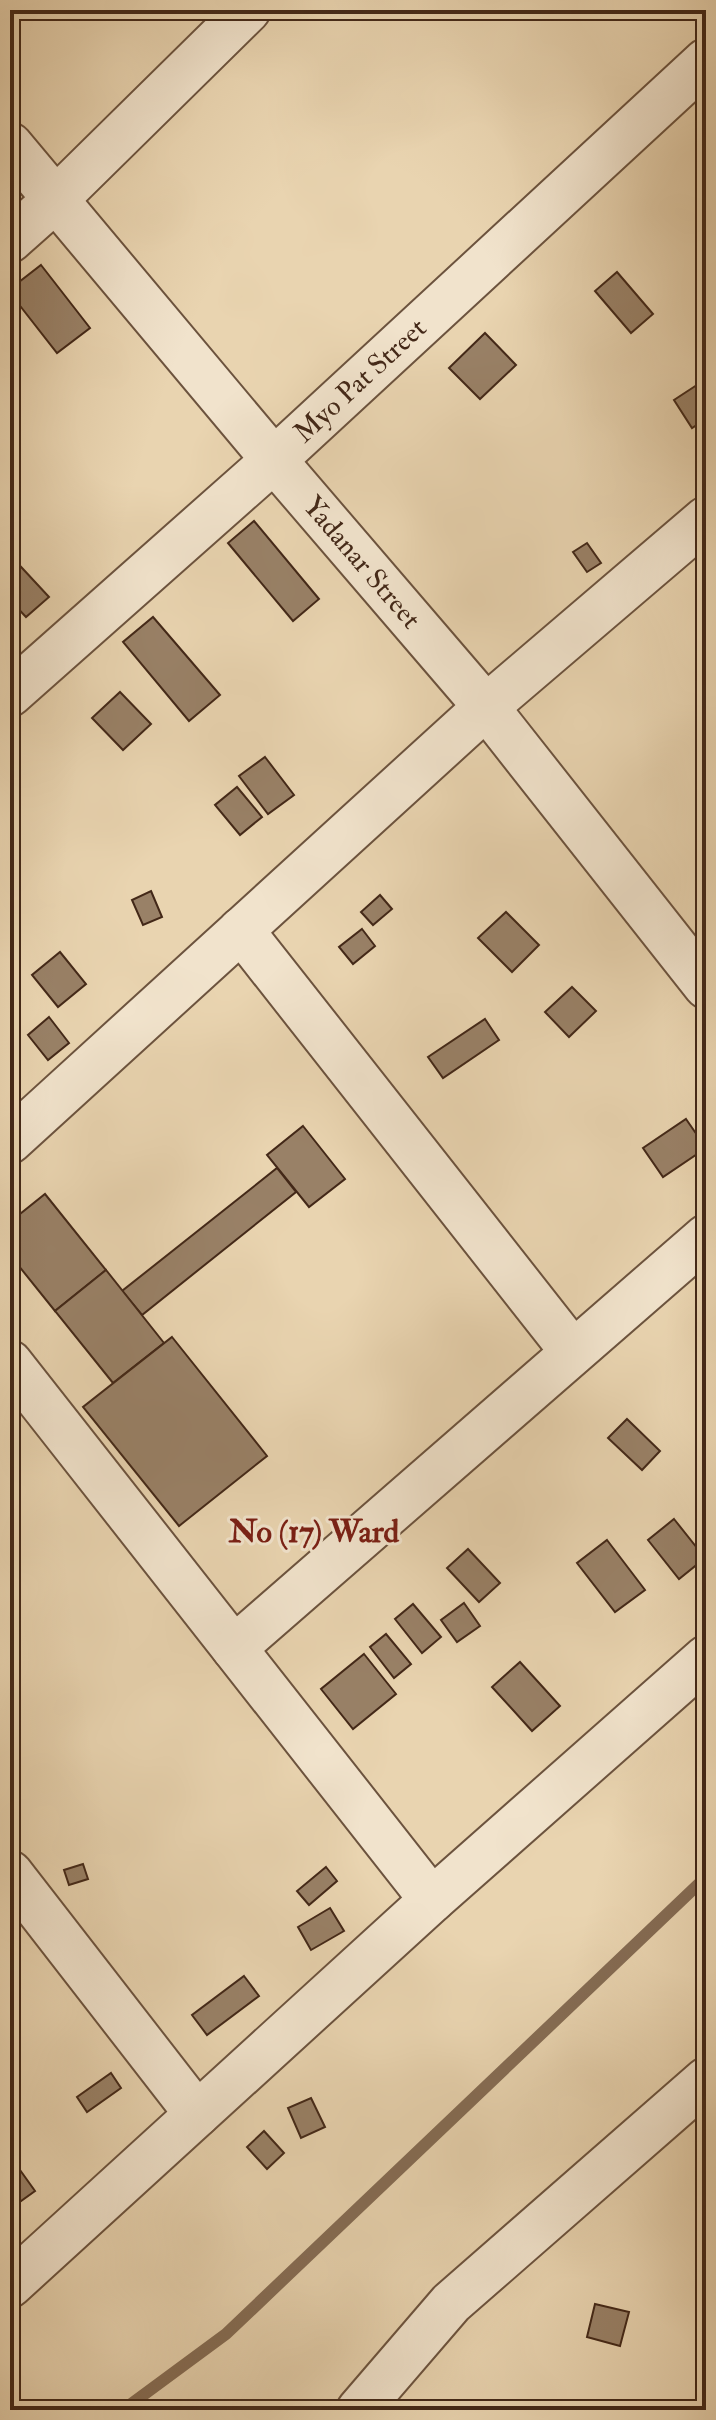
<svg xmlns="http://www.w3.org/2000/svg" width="716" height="2420" viewBox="0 0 716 2420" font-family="'IM FELL Double Pica',serif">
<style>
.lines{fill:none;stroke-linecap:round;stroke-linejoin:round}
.stream{stroke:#856c54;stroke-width:12}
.building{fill:#998167;stroke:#432818;stroke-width:2}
.minor-casing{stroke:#6c533e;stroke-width:48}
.minor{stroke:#f1e3cc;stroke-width:44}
.labels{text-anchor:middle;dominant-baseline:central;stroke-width:6;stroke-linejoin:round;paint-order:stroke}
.street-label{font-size:28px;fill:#432818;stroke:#f1e3cc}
.quarter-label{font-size:32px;font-weight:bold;fill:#7a1f14;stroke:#f1e3cc}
</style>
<rect width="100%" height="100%" fill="#e9d4b0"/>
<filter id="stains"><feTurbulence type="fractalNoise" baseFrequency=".0025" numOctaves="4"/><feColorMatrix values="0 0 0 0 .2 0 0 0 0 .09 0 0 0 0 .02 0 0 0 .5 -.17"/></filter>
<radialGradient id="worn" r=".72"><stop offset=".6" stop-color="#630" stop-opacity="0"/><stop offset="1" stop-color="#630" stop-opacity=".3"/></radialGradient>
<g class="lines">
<polyline class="stream" points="123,2410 226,2334 706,1877"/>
</g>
<g class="building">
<polygon points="41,265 90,328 57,353 10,293 10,289"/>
<polygon points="617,272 653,314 631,333 595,291"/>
<polygon points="485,333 516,365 480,399 449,368"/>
<polygon points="706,379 706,419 692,428 674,400"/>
<polygon points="254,521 319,599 293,621 228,543"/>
<polygon points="587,543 601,563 587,572 573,552"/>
<polygon points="10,555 49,597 26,617 10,600"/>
<polygon points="153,617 220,695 189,721 123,642"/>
<polygon points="120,692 151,724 123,750 92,718"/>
<polygon points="265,757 294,795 268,814 239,776"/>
<polygon points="237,787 262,817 240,835 215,805"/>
<polygon points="151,891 162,917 143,925 132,900"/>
<polygon points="380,895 392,909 373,925 361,912"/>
<polygon points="506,912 539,945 512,972 478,938"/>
<polygon points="362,929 375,946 353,964 339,947"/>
<polygon points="60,952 86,984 58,1007 32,975"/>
<polygon points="572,987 596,1011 569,1037 545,1012"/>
<polygon points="49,1017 69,1043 48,1060 28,1035"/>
<polygon points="485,1019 499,1040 443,1078 428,1057"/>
<polygon points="686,1119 706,1148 663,1177 643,1148"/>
<polygon points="303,1126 345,1179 309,1207 267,1155"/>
<polygon points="277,1168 296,1192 142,1315 122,1291"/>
<polygon points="45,1194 106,1270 55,1311 10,1255 10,1222"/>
<polygon points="106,1270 164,1343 113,1383 55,1311"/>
<polygon points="172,1337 267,1456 179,1526 83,1407"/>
<polygon points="627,1419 660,1451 642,1470 608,1438"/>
<polygon points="674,1519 705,1558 679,1579 648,1540"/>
<polygon points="607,1540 645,1590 615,1612 577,1563"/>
<polygon points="468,1549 500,1583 479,1602 447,1568"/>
<polygon points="464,1603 480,1626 457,1642 441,1620"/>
<polygon points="413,1604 441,1637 422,1653 395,1619"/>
<polygon points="386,1634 411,1664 394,1678 370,1647"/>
<polygon points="364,1654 396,1694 353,1729 321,1689"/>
<polygon points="520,1662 560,1706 532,1731 492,1687"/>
<polygon points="83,1864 88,1879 69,1885 64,1870"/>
<polygon points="326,1867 337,1881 309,1905 297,1891"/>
<polygon points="330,1908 344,1931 311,1950 298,1927"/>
<polygon points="244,1976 259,1996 207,2035 192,2015"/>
<polygon points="111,2073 121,2088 87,2112 77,2097"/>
<polygon points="311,2098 325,2127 301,2138 288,2108"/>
<polygon points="264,2131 284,2153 267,2169 247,2147"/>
<polygon points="10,2156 35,2191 14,2206 10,2200"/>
<polygon points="595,2304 629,2312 620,2346 587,2337"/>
</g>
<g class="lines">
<g class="minor-casing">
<g id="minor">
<path id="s1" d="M10,145L274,460L486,707L706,986"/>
<polyline points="10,240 55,200 248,10"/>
<path id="s2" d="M10,694L274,460L706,61"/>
<polyline points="241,930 573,1352"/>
<polyline points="10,1141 486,707 706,519"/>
<polyline points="10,1363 432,1900"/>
<polyline points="234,1648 706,1237"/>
<polyline points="10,1873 197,2114"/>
<polyline points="10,2285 432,1900 706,1658"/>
<polyline points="359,2410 451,2303 706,2080"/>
</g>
</g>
<use href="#minor" class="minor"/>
</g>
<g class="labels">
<g class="street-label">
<text stroke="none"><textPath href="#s2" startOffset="470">Myo Pat Street</textPath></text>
<text stroke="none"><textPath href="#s1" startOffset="546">Yadanar Street</textPath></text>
</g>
<g class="quarter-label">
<text x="314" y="1532">No (17) Ward</text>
</g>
</g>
<rect width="716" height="2420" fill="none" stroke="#e9d4b0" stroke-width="40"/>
<rect x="12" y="12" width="692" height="2396" fill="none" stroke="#432818" stroke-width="4"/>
<rect x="20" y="20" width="676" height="2380" fill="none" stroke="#432818" stroke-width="2"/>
<rect width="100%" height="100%" filter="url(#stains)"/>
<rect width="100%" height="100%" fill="url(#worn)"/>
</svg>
